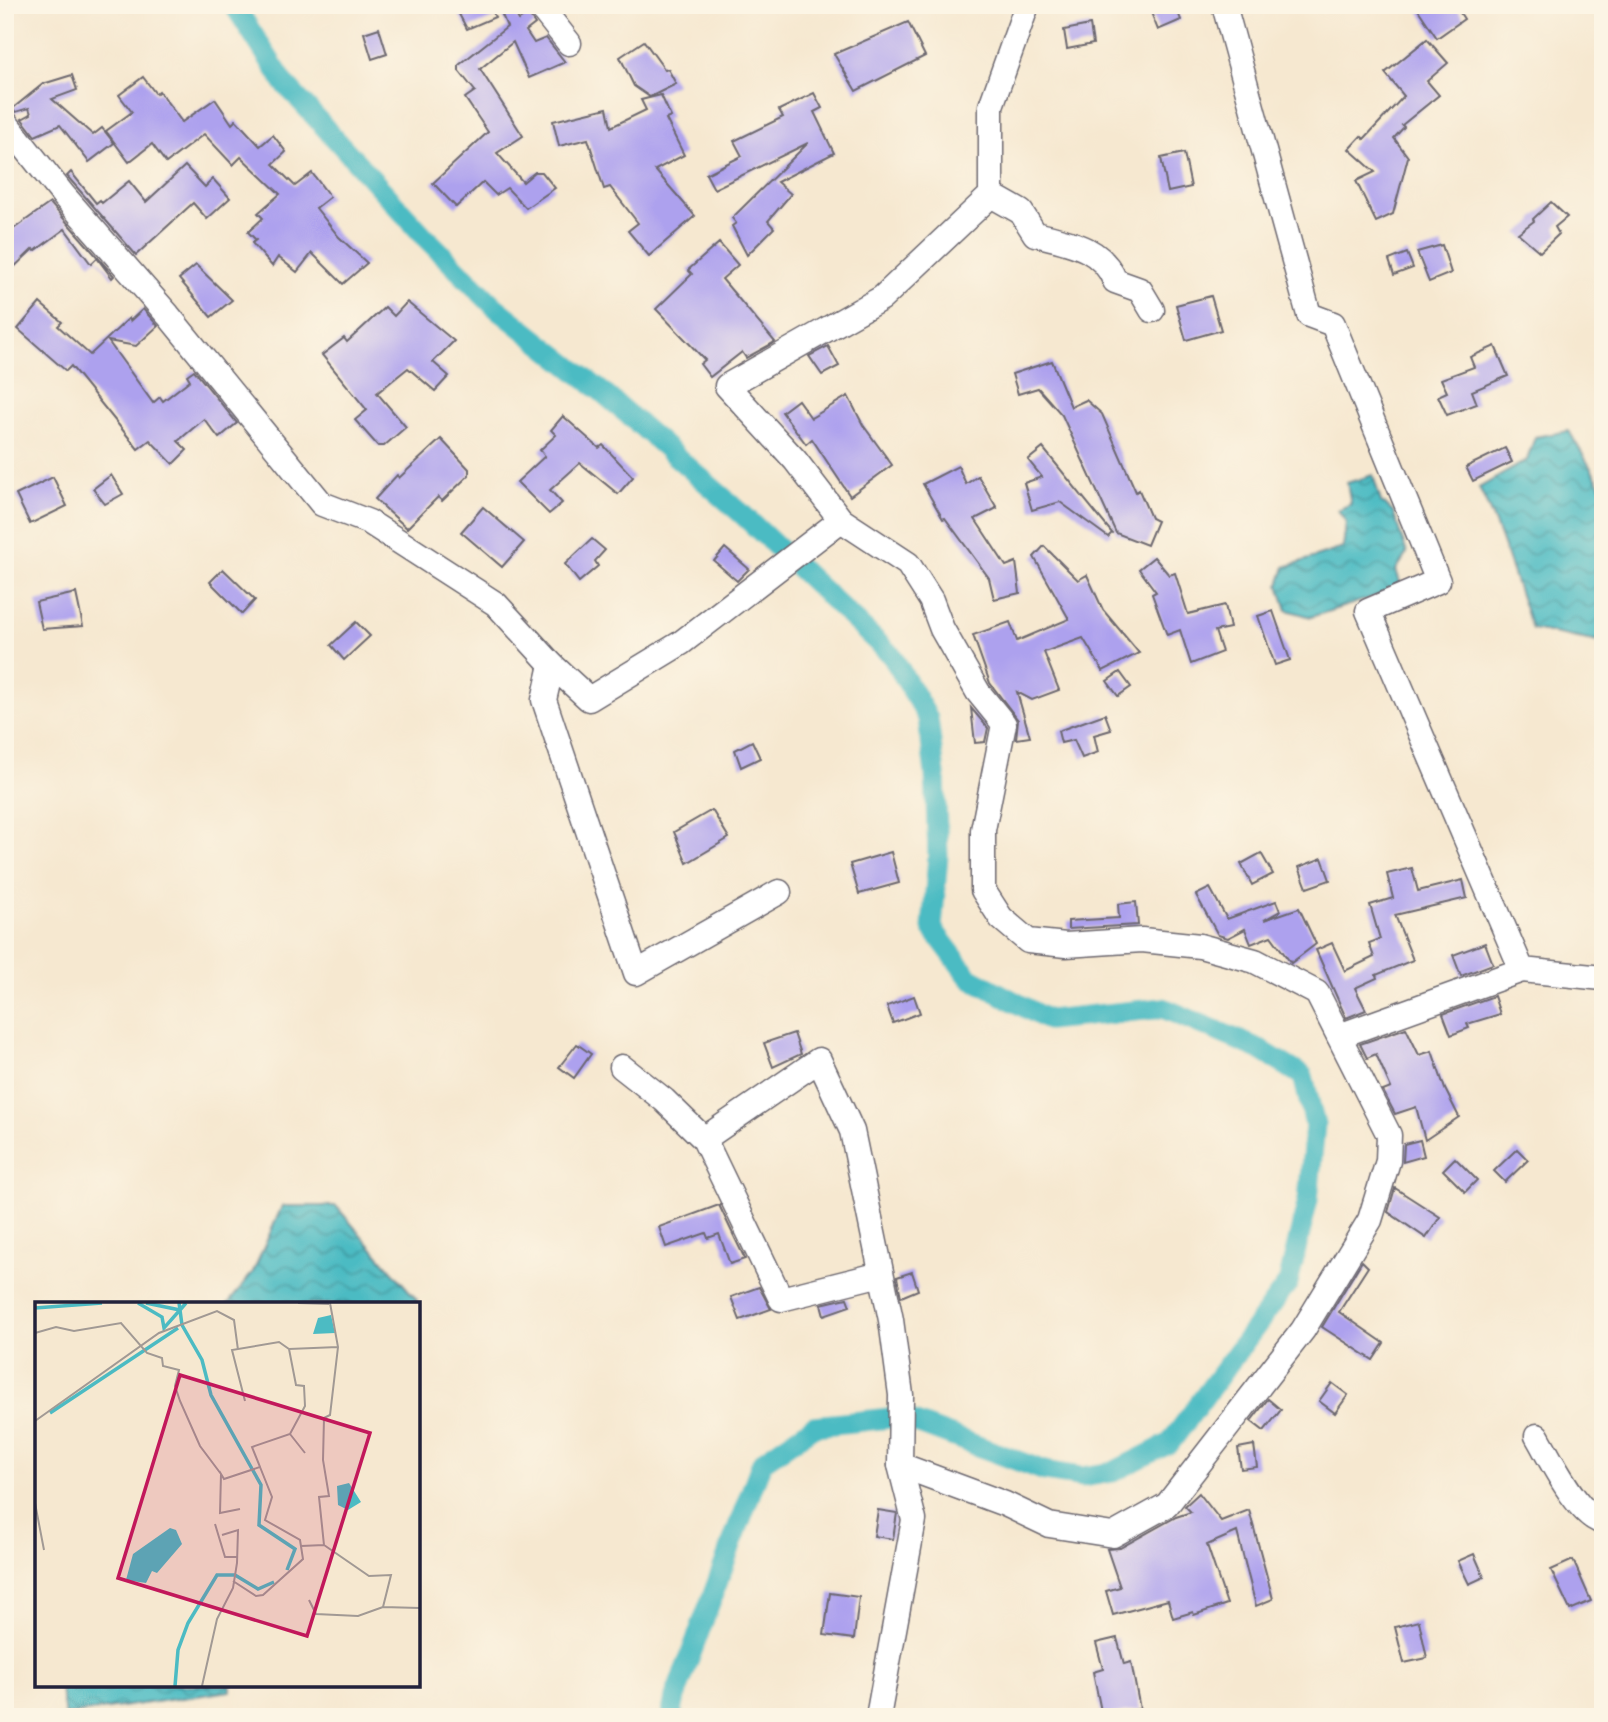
<svg xmlns="http://www.w3.org/2000/svg" width="1608" height="1722" viewBox="0 0 1608 1722" font-family="'Architects Daughter',sans-serif">
<style>
.water{fill:url(#water-waves);stroke:#376e7f;stroke-width:2}
.lines{fill:none;stroke-linecap:round;stroke-linejoin:round}
.canal{stroke:#4cbbc3;stroke-width:21}
.building{fill:#ada1ee}
.minor-casing{stroke:#6c676f;stroke-width:27}
.minor{stroke:#fff;stroke-width:24}
.inset-river{fill:none;stroke:#4cbbc3;stroke-width:3.5}
.inset-road{fill:none;stroke:#a19994;stroke-width:2}
.view{fill:#c2185b;fill-opacity:0.15;stroke:#c2185b;stroke-width:3.5}
.inset-edge{fill:none;stroke:#22223b;stroke-width:3.5}
</style>
<defs>
<pattern id="water-waves" width="16" height="10" patternUnits="userSpaceOnUse" patternTransform="scale(1.75)"><rect width="16" height="10" fill="#4cbbc3"/><path d="M0 5q4-4 8 0t8 0" fill="none" stroke="#3f98a0"/></pattern>
</defs>
<rect width="100%" height="100%" fill="#fcf5e5"/>
<filter id="ink" filterUnits="userSpaceOnUse"><feTurbulence type="fractalNoise" baseFrequency=".0143" numOctaves="2"/><feDisplacementMap in="SourceGraphic" scale="14" xChannelSelector="R" yChannelSelector="G"/><feConvolveMatrix kernelMatrix="1 2 1 2 8 2 1 2 1" color-interpolation-filters="sRGB"/></filter>
<filter id="wash" filterUnits="userSpaceOnUse"><feTurbulence type="fractalNoise" baseFrequency=".00686" numOctaves="4" result="noise"/><feDisplacementMap in="SourceGraphic" scale="28" xChannelSelector="R" yChannelSelector="G"/><feGaussianBlur stdDeviation="1.57" result="paint"/><feColorMatrix in="noise" values="0 0 0 0 0 0 0 0 0 0 0 0 0 0 0 0 0 1.4 0 .05"/><feComposite in="paint" operator="in"/></filter>
<g filter="url(#wash)">
<rect width="100%" height="100%" fill="#f6e8d0"/>
<g class="water">
<path d="M1569,431L1603,489V643L1532,629C1514,581 1502,533 1479,488L1527,460L1535,437Z"/>
<polygon points="1373,475 1381,502 1393,512 1407,553 1396,570 1402,588 1311,617 1287,610 1279,585 1285,567 1343,548 1346,522 1338,510 1351,504 1347,483"/>
<polygon points="282,1206 336,1206 417,1300 415,1304 228,1304 253,1272"/>
<polygon points="60,1685 231,1685 231,1691 65,1715"/>
</g>
<g class="lines">
<polyline class="canal" points="234,5 285,84 425,237 494,306 601,391 742,514 892,656 928,718 935,774 938,856 932,928 969,977 1048,1020 1163,1008 1259,1049 1303,1076 1315,1125 1308,1200 1288,1283 1170,1443 1113,1472 1082,1477 1045,1471 900,1417 814,1426 762,1462 675,1697 671,1717"/>
</g>
<g id="blocks">
<g class="building">
<polygon points="454,5 489,5 495,17 467,29"/>
<polygon points="498,5 510,5 519,20 528,14 535,24 526,31 534,43 546,38 565,62 529,78 513,42 480,69 523,136 497,153 523,182 535,172 542,172 555,188 526,208 507,188 496,195 483,182 456,207 433,183 488,132 465,98 475,91 459,71 459,65 507,27"/>
<polygon points="1148,5 1175,5 1181,20 1158,30"/>
<polygon points="1415,5 1455,5 1464,19 1437,38"/>
<polygon points="908,22 925,56 856,91 834,54"/>
<polygon points="1090,25 1093,44 1067,49 1064,30"/>
<polygon points="379,28 387,54 372,59 364,33"/>
<polygon points="1427,39 1448,63 1427,81 1439,95 1402,125 1404,127 1394,138 1408,157 1393,214 1376,222 1356,181 1375,172 1349,149 1361,136 1364,139 1404,96 1385,73"/>
<polygon points="644,41 665,70 668,69 676,84 650,97 634,86 620,57"/>
<polygon points="72,75 77,90 52,99 93,135 102,128 114,143 89,162 60,125 35,136 22,119 31,114 29,108 16,112 12,109 43,84"/>
<polygon points="143,77 156,94 159,91 182,122 215,99 232,124 236,120 260,146 273,135 286,152 273,164 295,186 312,173 330,197 316,208 339,237 367,263 343,284 312,253 297,272 278,257 272,266 252,243 256,240 248,232 263,218 258,213 280,194 241,157 233,165 204,134 166,163 152,144 129,162 106,131 132,112 119,95"/>
<polygon points="814,93 822,108 814,112 834,153 777,182 791,194 768,221 774,228 747,255 732,226 736,223 732,218 808,143 714,189 706,174 742,156 734,141 783,117 779,110"/>
<polygon points="661,95 671,117 666,119 684,155 655,170 695,216 649,256 628,231 638,223 610,187 604,189 588,139 559,146 553,121 607,108 611,127 646,110 641,100"/>
<polygon points="1184,153 1191,187 1168,192 1161,158"/>
<polygon points="185,166 205,187 213,179 230,198 207,219 193,203 136,255 67,176 71,172 96,203 100,200 102,203 129,181 146,202"/>
<polygon points="1551,202 1567,217 1555,227 1559,234 1540,252 1518,233 1534,221 1533,219"/>
<polygon points="50,203 114,276 112,278 97,258 91,264 65,229 35,251 33,249 5,276 5,235"/>
<polygon points="719,243 738,265 722,279 775,342 746,358 742,352 710,377 700,364 705,360 656,309 692,274 688,270"/>
<polygon points="1442,245 1451,273 1429,282 1417,252"/>
<polygon points="1407,253 1413,268 1394,275 1389,260"/>
<polygon points="196,265 232,300 211,317 179,279"/>
<polygon points="1211,296 1221,330 1186,340 1176,305"/>
<polygon points="407,302 454,341 433,362 449,376 435,391 408,368 377,393 406,427 384,446 378,446 355,420 367,410 322,355 344,338 347,342 385,307 394,316"/>
<polygon points="40,303 62,322 58,326 90,355 129,318 130,321 143,309 158,326 136,346 108,341 153,403 160,397 163,401 190,380 187,375 194,370 237,423 219,438 204,419 178,441 187,450 173,464 150,440 138,449 71,366 66,371 18,329"/>
<polygon points="828,346 839,366 822,375 809,356"/>
<polygon points="1495,346 1508,376 1472,391 1477,404 1447,415 1438,396 1447,392 1441,379 1474,367 1470,357"/>
<polygon points="1052,361 1071,407 1086,400 1102,414 1136,492 1139,490 1151,518 1157,521 1147,545 1116,533 1062,415 1038,388 1018,394 1012,374"/>
<polygon points="848,396 863,425 892,465 850,496 812,439 806,444 782,412 798,400 811,418"/>
<polygon points="563,416 599,448 603,445 633,477 618,494 580,463 550,490 562,503 549,514 517,482 545,456 540,450 556,435 551,430"/>
<polygon points="441,439 469,469 469,475 442,501 438,497 407,528 375,499 397,475 399,478"/>
<polygon points="1043,448 1112,533 1108,537 1060,502 1032,510 1024,483 1042,477 1028,460"/>
<polygon points="1505,448 1512,462 1473,481 1466,467"/>
<polygon points="958,466 966,484 978,476 997,508 975,519 1006,566 1016,562 1020,593 994,599 989,578 945,518 943,519 923,484"/>
<polygon points="111,475 123,494 105,504 93,489"/>
<polygon points="53,477 67,506 30,524 16,495"/>
<polygon points="483,507 524,542 502,567 461,532"/>
<polygon points="592,539 605,550 595,561 598,566 579,582 565,564"/>
<polygon points="1044,546 1078,580 1087,575 1103,610 1139,653 1103,671 1083,638 1044,652 1059,690 1032,700 1017,692 1030,737 1016,739 1018,720 990,683 973,635 1010,622 1017,641 1069,619 1034,557"/>
<polygon points="725,548 749,569 737,581 714,561"/>
<polygon points="1154,557 1169,575 1175,573 1188,614 1225,605 1230,628 1215,631 1222,652 1191,664 1180,630 1167,635 1152,594 1156,592 1139,569"/>
<polygon points="223,569 255,600 242,614 210,582"/>
<polygon points="76,593 83,626 42,629 36,602"/>
<polygon points="1273,611 1290,660 1275,665 1258,616"/>
<polygon points="356,622 370,636 344,660 331,645"/>
<polygon points="1120,672 1131,687 1118,696 1107,681"/>
<polygon points="971,708 988,728 985,742 975,743"/>
<polygon points="1105,714 1111,730 1094,735 1098,752 1082,758 1074,740 1061,743 1058,731"/>
<polygon points="752,741 760,758 741,767 735,750"/>
<polygon points="712,810 729,838 687,863 674,832"/>
<polygon points="891,852 899,883 859,894 850,864"/>
<polygon points="1261,853 1273,874 1252,885 1241,864"/>
<polygon points="1322,858 1330,880 1307,888 1299,867"/>
<polygon points="1412,868 1418,891 1463,880 1467,898 1395,915 1413,960 1376,975 1377,978 1355,988 1366,1010 1346,1018 1316,950 1332,943 1345,971 1374,957 1369,943 1380,939 1370,905 1393,898 1387,874"/>
<polygon points="1210,888 1227,919 1276,901 1280,911 1264,920 1299,908 1316,944 1291,963 1271,936 1251,944 1245,929 1228,938 1218,935 1196,895"/>
<polygon points="1136,902 1138,925 1068,929 1068,921 1119,918 1118,904"/>
<polygon points="1485,943 1493,964 1461,976 1453,955"/>
<polygon points="914,996 920,1013 893,1023 887,1006"/>
<polygon points="1494,996 1500,1014 1467,1024 1469,1028 1451,1035 1443,1014"/>
<polygon points="1406,1028 1419,1055 1432,1051 1445,1089 1459,1117 1425,1140 1416,1107 1395,1114 1383,1091 1391,1088 1376,1054 1367,1058 1360,1044"/>
<polygon points="794,1033 801,1054 773,1067 764,1043"/>
<polygon points="577,1044 591,1054 574,1078 559,1067"/>
<polygon points="1420,1140 1424,1156 1403,1162 1404,1144"/>
<polygon points="1517,1149 1528,1160 1505,1182 1494,1171"/>
<polygon points="1455,1158 1477,1180 1465,1192 1443,1170"/>
<polygon points="1395,1188 1440,1217 1426,1238 1388,1212"/>
<polygon points="719,1205 745,1259 730,1264 719,1234 708,1238 706,1233 666,1247 659,1227"/>
<polygon points="1362,1261 1368,1267 1339,1312 1384,1343 1373,1360 1322,1327"/>
<polygon points="912,1272 918,1290 901,1297 897,1277"/>
<polygon points="759,1287 771,1309 740,1320 731,1297"/>
<polygon points="847,1298 850,1306 824,1315 821,1304"/>
<polygon points="1332,1383 1348,1395 1335,1413 1319,1401"/>
<polygon points="1268,1399 1281,1410 1264,1431 1251,1421"/>
<polygon points="1254,1445 1257,1467 1241,1469 1238,1448"/>
<polygon points="1199,1493 1221,1521 1249,1510 1273,1599 1256,1606 1237,1532 1207,1545 1227,1604 1194,1615 1193,1612 1173,1618 1168,1600 1113,1615 1106,1591 1120,1587 1107,1549 1120,1548 1176,1517 1191,1512 1185,1506"/>
<polygon points="878,1510 897,1513 893,1539 874,1536"/>
<polygon points="1474,1554 1484,1577 1469,1584 1458,1561"/>
<polygon points="1573,1560 1591,1601 1570,1610 1551,1570"/>
<polygon points="830,1593 859,1597 854,1639 824,1635"/>
<polygon points="1419,1621 1427,1658 1404,1663 1395,1627"/>
<polygon points="1117,1638 1124,1664 1131,1662 1140,1709 1102,1716 1093,1672 1103,1669 1096,1643"/>
</g>
</g>
</g>
<g filter="url(#ink)">
<use href="#blocks" fill-opacity="0" stroke="#6c676f" stroke-width="2"/>
<g class="lines">
<g class="minor-casing">
<g id="minor">
<polyline points="539,5 569,43"/>
<polyline points="1224,5 1309,315 1333,324 1438,581 1368,611 1522,970 1603,978"/>
<polyline points="5,122 64,196 168,315 322,504 369,522 496,604 552,665"/>
<path d="M991,195L1021,212L1035,234C1068,242 1102,247 1115,281L1140,290L1152,310"/>
<polyline points="841,520 908,564 931,600 942,629 978,692 1004,724 983,830 983,890 1001,918 1028,941 1066,945 1142,940 1200,946 1255,961 1317,993 1389,1135 1388,1161 1370,1220 1303,1330 1167,1505 1113,1535 1049,1525 1005,1504 900,1465"/>
<polyline points="779,892 636,973 544,700 552,665 589,699 681,643 841,520 795,460 727,386 882,298 991,195 991,106 1027,5"/>
<polyline points="1339,1036 1522,970"/>
<polyline points="622,1067 664,1100 704,1139 781,1299 881,1274"/>
<polyline points="704,1139 819,1060 852,1131 891,1320 901,1395 900,1465 914,1520 878,1717"/>
<path d="M1537,1436C1550,1458 1578,1517 1603,1522"/>
</g>
</g>
<use href="#minor" class="minor"/>
</g>
</g>
<g transform="translate(35 1302)">
<rect width="385" height="385" fill="#f6e8d0"/>
<path d="M296,13L300,31L278,32L283,16ZM314,181L326,200L313,208L303,203L302,184ZM135,226L141,228L147,242L122,271L117,269L111,281L91,278L98,252Z" fill="#4cbbc3"/>
<path class="inset-river" d="M103,1L127,15L129,26L145,8L144,1M111,1L145,8L151,1M0,6L67,1M145,8L147,23L167,58L176,93L226,183L224,223L260,247L252,268M15,111L143,26M140,384L143,348L153,321L182,273H200L223,287L239,280"/>
<path class="inset-road" d="M263,1L294,2M295,1L303,45L295,113L289,116L288,158L294,194L284,195L289,243L334,274L356,273L348,305L385,306M0,31L21,25L39,29L86,21L112,51L127,56L128,64L144,68L140,84L145,99L165,144L186,172M210,99L197,48L244,40L254,47L303,45M0,119L124,31L182,9L199,18L203,48M255,132L270,151M0,201L9,248M205,207L185,211L186,172L189,177L225,165L217,145L255,132L270,104L269,84L261,83L254,47M180,222L190,255H203M266,244L289,243M198,279L221,294L228,293L268,257L265,238L230,218L237,195L225,165M274,298L281,312L323,314L348,305M167,384L182,317L198,286L202,261L203,228L187,233"/>
<path class="view" d="M145,73L335,131L272,334L83,276Z"/>
<rect width="385" height="385" class="inset-edge"/>
</g>
<rect width="1608" height="1722" fill="none" stroke="#fcf5e5" stroke-width="28"/>
</svg>
